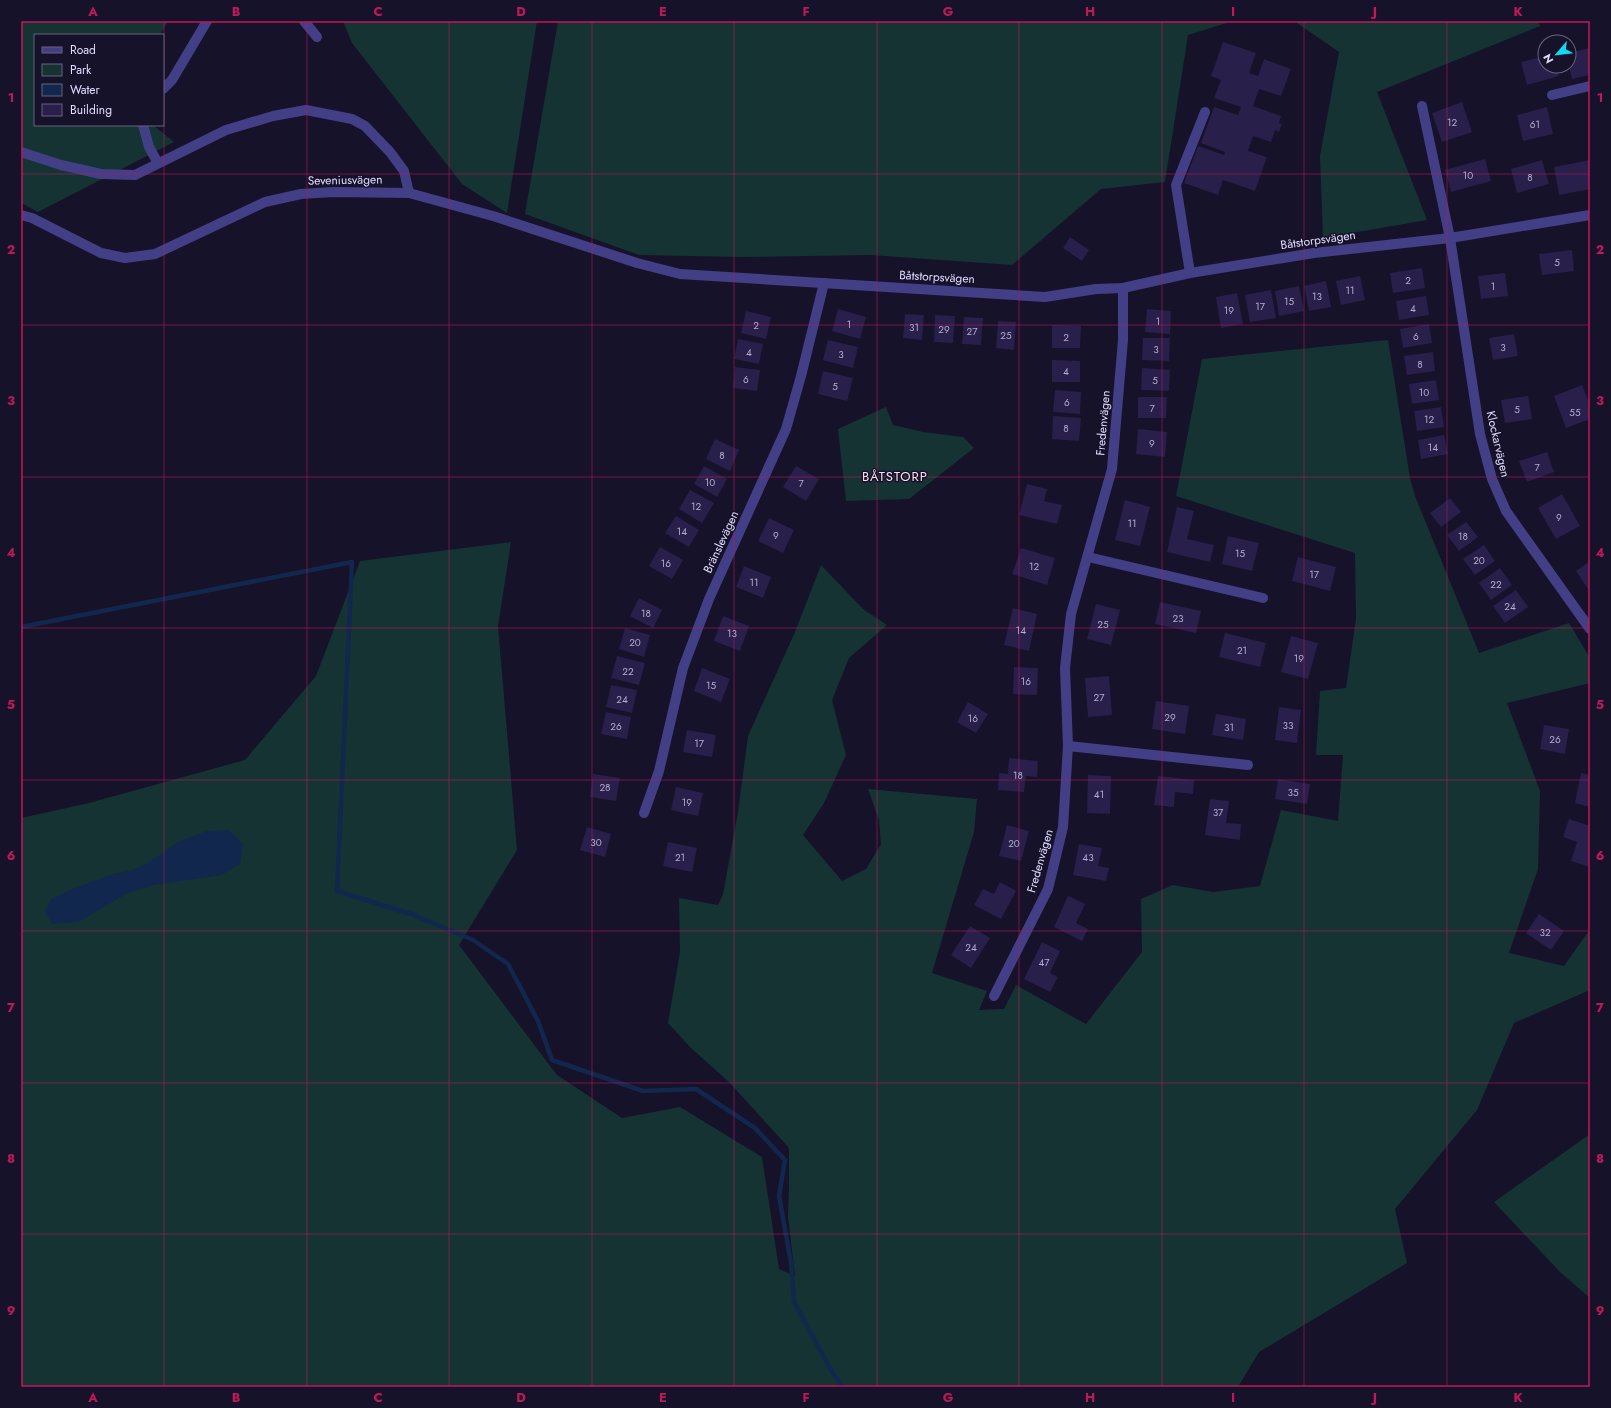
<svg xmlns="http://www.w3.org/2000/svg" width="1611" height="1408" viewBox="0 0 1611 1408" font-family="Jost,sans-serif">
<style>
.green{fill:#153333}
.water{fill:#11274e}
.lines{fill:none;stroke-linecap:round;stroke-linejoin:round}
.stream{stroke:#11274e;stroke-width:4.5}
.building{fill:#281f4a}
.minor{stroke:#433f87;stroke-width:10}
.grid{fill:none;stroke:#c2185b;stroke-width:1;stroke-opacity:0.55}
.labels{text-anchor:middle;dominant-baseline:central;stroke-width:3;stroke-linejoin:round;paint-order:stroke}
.number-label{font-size:10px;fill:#b3add1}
.street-label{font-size:12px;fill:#e1dcfe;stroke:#16122a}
.neighbourhood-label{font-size:13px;letter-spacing:1px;fill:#fedef1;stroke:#16122a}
.neatline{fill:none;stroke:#c2185b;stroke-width:1.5}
.grid-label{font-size:13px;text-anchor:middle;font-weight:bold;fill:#c2185b}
</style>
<rect width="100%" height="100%" fill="#16122a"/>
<g class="green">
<polygon points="21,21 168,21 160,35 35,35 35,125 153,125 174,142 38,212 21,203"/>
<polygon points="343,21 537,21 507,213 462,184 352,43"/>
<polygon points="558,21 1233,21 1188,35 1165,182 1101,189 1012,265 870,255 740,257 639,255 525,214"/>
<polygon points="1294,21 1538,21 1540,26 1377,92 1427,220 1323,238 1320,156 1339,52"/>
<polygon points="1388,340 1410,478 1415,496 1479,653 1569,623 1590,658 1590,683 1507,703 1540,791 1538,869 1509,953 1564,966 1590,929 1590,990 1514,1023 1477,1110 1395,1209 1407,1263 1259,1352 1238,1387 21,1387 21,818 89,803 245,760 316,676 360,561 511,542 498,626 517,850 459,945 557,1075 622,1118 680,1107 762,1157 779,1269 795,1276 788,1217 789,1187 789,1148 729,1082 691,1048 668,1023 680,952 679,898 718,905 723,894 738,812 748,736 795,632 821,565 863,609 887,625 849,658 832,700 846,755 824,803 803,835 842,881 866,869 881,844 879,820 868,789 977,799 974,832 932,973 987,991 979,1010 1004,1009 1016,985 1086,1024 1142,952 1141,899 1173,885 1213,892 1260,886 1281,810 1338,821 1343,755 1316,755 1320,691 1346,688 1356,619 1355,553 1176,496 1202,359"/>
<polygon points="886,407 893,425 923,432 963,437 974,448 909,499 846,501 838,429"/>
<polygon points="1590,1134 1590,1298 1560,1272 1494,1202"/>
</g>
<polygon class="water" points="229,830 243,844 240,864 221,875 154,885 126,894 78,922 52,924 45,911 50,900 70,890 110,875 132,870 148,863 178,842 207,831"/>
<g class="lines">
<polyline class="stream" points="21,627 352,562 337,891 414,915 473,940 508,964 538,1021 552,1060 643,1091 696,1089 755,1128 785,1160 779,1196 791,1263 794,1302 832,1372 843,1387"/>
</g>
<g class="building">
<polygon points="1223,42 1256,53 1249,73 1258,76 1264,59 1291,69 1281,96 1259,89 1253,106 1281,116 1279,123 1282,124 1279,132 1275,130 1271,142 1253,136 1248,151 1267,157 1255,191 1223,180 1218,195 1184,183 1198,146 1224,155 1225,152 1201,143 1214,107 1238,115 1241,107 1214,98 1221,80 1211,76"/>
<polygon points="1590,48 1590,75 1572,79 1569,66 1569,53"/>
<polygon points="1545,56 1545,66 1556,66 1559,76 1527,85 1521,62"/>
<polygon points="1462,102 1472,132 1442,142 1432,113"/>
<polygon points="1547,107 1553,134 1523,141 1517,115"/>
<polygon points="1485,159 1491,181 1451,192 1445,170"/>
<polygon points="1542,160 1549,184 1517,193 1511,169"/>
<polygon points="1590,160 1590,189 1559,195 1554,167"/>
<polygon points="1070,237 1089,250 1082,261 1063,248"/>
<polygon points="1572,250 1574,271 1542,275 1539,254"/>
<polygon points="1422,268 1425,288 1393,293 1390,273"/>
<polygon points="1505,273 1508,296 1481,299 1478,276"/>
<polygon points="1360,276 1365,300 1341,305 1336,281"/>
<polygon points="1326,281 1331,307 1309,311 1304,286"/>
<polygon points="1299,286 1304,311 1279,316 1275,291"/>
<polygon points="1271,290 1276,318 1250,322 1245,295"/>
<polygon points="1237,293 1243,324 1221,328 1216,297"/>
<polygon points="1426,296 1429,315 1399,320 1396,301"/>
<polygon points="838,309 866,317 860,339 832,331"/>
<polygon points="1147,309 1171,311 1170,334 1145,332"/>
<polygon points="746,311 771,317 766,339 741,333"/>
<polygon points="905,314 924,315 922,340 903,338"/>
<polygon points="935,315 955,316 953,343 934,342"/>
<polygon points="964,317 983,318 981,345 962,344"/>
<polygon points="998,321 1016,322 1014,350 996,348"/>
<polygon points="1429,324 1432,343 1403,348 1400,329"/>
<polygon points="1052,325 1081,326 1080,348 1052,348"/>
<polygon points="1514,334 1518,356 1493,360 1489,338"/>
<polygon points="1143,338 1170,338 1169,361 1142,360"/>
<polygon points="738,339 763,344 759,364 734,359"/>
<polygon points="828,340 858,347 853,368 823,360"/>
<polygon points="1433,352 1435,371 1407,375 1404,356"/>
<polygon points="1052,360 1080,361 1080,382 1052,382"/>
<polygon points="735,367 760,370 757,391 733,388"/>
<polygon points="1142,368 1170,370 1169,391 1141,390"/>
<polygon points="823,371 853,378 847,401 818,394"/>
<polygon points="1436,380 1439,400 1412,404 1409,384"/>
<polygon points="1582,385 1590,405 1590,419 1566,428 1554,396"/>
<polygon points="1055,390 1081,392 1080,414 1053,412"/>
<polygon points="1528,396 1532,419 1505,423 1501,400"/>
<polygon points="1138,397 1167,397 1166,418 1138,418"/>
<polygon points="1441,407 1444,427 1417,431 1414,411"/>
<polygon points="1053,416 1081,418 1079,441 1052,439"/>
<polygon points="1138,429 1167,432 1165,457 1136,454"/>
<polygon points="1444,435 1448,454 1421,459 1418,440"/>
<polygon points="715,439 739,450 730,471 706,459"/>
<polygon points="1547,452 1554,472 1527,482 1519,461"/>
<polygon points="704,466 727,479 717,497 694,484"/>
<polygon points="796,466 819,479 806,501 783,487"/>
<polygon points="1027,484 1047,489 1044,501 1062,505 1057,524 1019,515"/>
<polygon points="690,490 714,503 702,523 679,509"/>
<polygon points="1562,494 1580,526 1556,539 1538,508"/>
<polygon points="1450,498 1461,512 1441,527 1430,513"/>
<polygon points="1125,500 1150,507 1140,546 1115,540"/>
<polygon points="1177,507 1194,511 1187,539 1214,545 1210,562 1167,552"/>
<polygon points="676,516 699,530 689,547 665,533"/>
<polygon points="769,518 794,530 783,553 758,541"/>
<polygon points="1466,522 1478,537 1459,551 1447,535"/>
<polygon points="1228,536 1259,543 1252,571 1222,564"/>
<polygon points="1484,545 1495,561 1475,575 1463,559"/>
<polygon points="660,547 683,560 672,579 649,566"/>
<polygon points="1021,548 1055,558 1047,585 1012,574"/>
<polygon points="1298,557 1336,567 1330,591 1292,581"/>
<polygon points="1590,561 1590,592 1576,571"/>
<polygon points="744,566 771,577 763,598 736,587"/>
<polygon points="1500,568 1512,585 1491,600 1479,583"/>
<polygon points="1516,590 1528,607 1505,623 1493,606"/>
<polygon points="639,598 662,610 653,628 630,616"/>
<polygon points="1160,602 1201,611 1196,633 1155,624"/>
<polygon points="1096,604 1120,610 1111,645 1087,639"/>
<polygon points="1013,608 1037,614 1029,651 1004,645"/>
<polygon points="723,616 749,626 740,651 714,641"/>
<polygon points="625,628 650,635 644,657 619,649"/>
<polygon points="1225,633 1266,643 1260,667 1219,657"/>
<polygon points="1291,636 1318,643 1308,679 1281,672"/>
<polygon points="617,656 645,663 639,685 611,678"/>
<polygon points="1014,667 1038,668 1037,695 1013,694"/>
<polygon points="702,668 730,679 721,702 694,691"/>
<polygon points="1109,676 1112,715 1088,717 1085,678"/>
<polygon points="611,685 637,690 632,713 606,707"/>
<polygon points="1156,701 1189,706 1185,734 1152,729"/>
<polygon points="968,702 988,714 976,733 957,722"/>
<polygon points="1279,707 1301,710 1297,743 1275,740"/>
<polygon points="606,712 631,717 627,739 601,734"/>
<polygon points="1216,714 1246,719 1243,740 1212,735"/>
<polygon points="1544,725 1569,729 1565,754 1540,749"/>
<polygon points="687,730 716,735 712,757 683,752"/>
<polygon points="1009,758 1038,761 1037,777 1026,776 1024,792 998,790 999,773 1008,774"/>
<polygon points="1581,773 1590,775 1590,807 1575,803"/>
<polygon points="593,774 620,778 616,801 590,797"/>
<polygon points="1088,775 1111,776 1110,814 1087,813"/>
<polygon points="1158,776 1194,780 1193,794 1175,792 1174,807 1154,805"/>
<polygon points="1278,779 1310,784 1307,804 1275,799"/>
<polygon points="676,787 703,793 698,816 671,810"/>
<polygon points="1210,799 1229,801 1226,823 1241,824 1240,840 1205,835"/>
<polygon points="1569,819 1590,826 1590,867 1571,861 1577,842 1563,837"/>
<polygon points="1007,825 1029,831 1021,861 999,856"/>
<polygon points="587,827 611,834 605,857 580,850"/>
<polygon points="668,842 697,848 692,872 663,866"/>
<polygon points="1079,844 1102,848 1098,866 1109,868 1106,881 1073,875"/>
<polygon points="1000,882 1016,891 1001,919 974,905 983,889 994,894"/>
<polygon points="1068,896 1085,904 1076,923 1088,929 1082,941 1054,927"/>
<polygon points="1539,914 1564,931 1551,950 1526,933"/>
<polygon points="970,926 990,938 971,968 951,955"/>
<polygon points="1042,942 1060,951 1050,973 1058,977 1050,992 1024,979"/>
</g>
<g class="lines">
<g class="minor">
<polyline points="304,21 317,37"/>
<polyline points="163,89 172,80 207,21"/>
<polyline points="1552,95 1590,86"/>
<polyline points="1422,106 1450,238 1480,434 1492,479 1506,511 1590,629"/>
<polyline points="143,125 149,147 158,163"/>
<polyline points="21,152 61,165 101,174 135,175 226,130 273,116 306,110 352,119 365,126 390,152 404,171 409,193"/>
<polyline points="21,215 32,218 101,253 125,258 155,254 265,202 301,194 333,192 409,193 493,216 637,263 680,274 1045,297 1096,289 1123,288 1190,273 1314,253 1450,238 1590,215"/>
<polyline points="1190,273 1176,185 1205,112"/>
<polyline points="1088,557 1263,598"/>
<polyline points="1068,746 1248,765"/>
<polyline points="644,813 659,771 683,668 709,599 786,429 801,376 824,283"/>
<polyline points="994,996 1048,889 1063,827 1068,746 1065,668 1071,614 1112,469 1123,340 1123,288"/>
</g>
</g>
<path class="grid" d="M164,21V1387M307,21V1387M449,21V1387M592,21V1387M734,21V1387M877,21V1387M1019,21V1387M1162,21V1387M1304,21V1387M1447,21V1387M21,174H1590M21,325H1590M21,477H1590M21,628H1590M21,780H1590M21,931H1590M21,1083H1590M21,1234H1590"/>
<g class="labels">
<g class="number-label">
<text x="1452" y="122">12</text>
<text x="1535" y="124">61</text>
<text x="1468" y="175">10</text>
<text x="1530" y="177">8</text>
<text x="1557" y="262">5</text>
<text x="1408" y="280">2</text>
<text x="1493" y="286">1</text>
<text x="1350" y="290">11</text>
<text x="1317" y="296">13</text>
<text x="1289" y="301">15</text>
<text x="1260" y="306">17</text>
<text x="1413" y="308">4</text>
<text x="1229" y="310">19</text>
<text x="1158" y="321">1</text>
<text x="849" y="324">1</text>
<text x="756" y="325">2</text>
<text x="914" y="327">31</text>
<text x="944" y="329">29</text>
<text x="972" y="331">27</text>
<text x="1006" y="335">25</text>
<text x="1416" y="336">6</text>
<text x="1066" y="337">2</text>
<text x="1503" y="347">3</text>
<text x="1156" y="349">3</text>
<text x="749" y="352">4</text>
<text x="841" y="354">3</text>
<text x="1420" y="364">8</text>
<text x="1066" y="371">4</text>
<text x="746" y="379">6</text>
<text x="1155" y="380">5</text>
<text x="835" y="386">5</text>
<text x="1424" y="392">10</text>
<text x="1067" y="402">6</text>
<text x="1152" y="408">7</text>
<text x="1517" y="409">5</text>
<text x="1575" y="412">55</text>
<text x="1429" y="419">12</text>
<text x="1066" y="428">8</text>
<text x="1152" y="443">9</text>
<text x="1433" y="447">14</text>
<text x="722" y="455">8</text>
<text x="1537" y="467">7</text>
<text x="710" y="482">10</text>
<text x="801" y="483">7</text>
<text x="696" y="506">12</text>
<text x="1559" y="517">9</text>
<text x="1132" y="523">11</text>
<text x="682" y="531">14</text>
<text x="776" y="535">9</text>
<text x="1463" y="536">18</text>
<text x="1240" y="553">15</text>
<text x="1479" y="560">20</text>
<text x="666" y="563">16</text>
<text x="1034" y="566">12</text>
<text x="1314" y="574">17</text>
<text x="754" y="582">11</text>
<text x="1496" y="584">22</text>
<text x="1510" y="606">24</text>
<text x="646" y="613">18</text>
<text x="1178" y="618">23</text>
<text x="1103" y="624">25</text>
<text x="1021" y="630">14</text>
<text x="732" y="633">13</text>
<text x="635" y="642">20</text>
<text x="1242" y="650">21</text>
<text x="1299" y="658">19</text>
<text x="628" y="671">22</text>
<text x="1026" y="681">16</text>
<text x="711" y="685">15</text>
<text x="1099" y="697">27</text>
<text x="622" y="699">24</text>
<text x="1170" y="717">29</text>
<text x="973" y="718">16</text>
<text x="1288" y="725">33</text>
<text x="616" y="726">26</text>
<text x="1229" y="727">31</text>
<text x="1555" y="739">26</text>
<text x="699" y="743">17</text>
<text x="1018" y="775">18</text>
<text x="605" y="787">28</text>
<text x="1293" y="792">35</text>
<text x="1099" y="794">41</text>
<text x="687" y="802">19</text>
<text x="1218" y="812">37</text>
<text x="596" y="842">30</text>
<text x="1014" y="843">20</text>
<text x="680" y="857">21</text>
<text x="1088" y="857">43</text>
<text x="1545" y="932">32</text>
<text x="971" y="947">24</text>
<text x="1044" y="962">47</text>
</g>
<g class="street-label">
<text transform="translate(345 180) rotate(-1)">Seveniusvägen</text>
<text transform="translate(1318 240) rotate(-8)">Båtstorpsvägen</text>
<text transform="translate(937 277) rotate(3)">Båtstorpsvägen</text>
<text transform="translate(1103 423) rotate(-85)">Fredenvägen</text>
<text transform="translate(1498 444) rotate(77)">Klockarvägen</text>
<text transform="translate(721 542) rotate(-65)">Bränslevägen</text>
<text transform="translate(1040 861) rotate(-74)">Fredenvägen</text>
</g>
<g class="neighbourhood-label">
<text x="895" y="476">BÅTSTORP</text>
</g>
</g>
<rect width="1611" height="1408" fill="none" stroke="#16122a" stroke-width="44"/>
<rect x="34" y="34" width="130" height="92" fill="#16122a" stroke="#67637f"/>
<rect x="42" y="47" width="20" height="6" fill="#433f87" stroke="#67637f"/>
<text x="70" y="54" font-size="12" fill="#e1dcfe">Road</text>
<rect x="42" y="64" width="20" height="12" fill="#153333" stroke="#67637f"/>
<text x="70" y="74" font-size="12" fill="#e1dcfe">Park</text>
<rect x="42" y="84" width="20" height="12" fill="#11274e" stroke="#67637f"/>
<text x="70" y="94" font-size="12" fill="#e1dcfe">Water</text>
<rect x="42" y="104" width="20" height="12" fill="#281f4a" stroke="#67637f"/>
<text x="70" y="114" font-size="12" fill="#e1dcfe">Building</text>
<g transform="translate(1557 54) rotate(242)"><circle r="19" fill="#16122a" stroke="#67637f"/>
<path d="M0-3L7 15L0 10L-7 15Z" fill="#10d9f5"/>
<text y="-6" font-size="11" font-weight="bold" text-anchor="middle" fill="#e1dcfe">N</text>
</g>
<rect x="22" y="22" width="1567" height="1364" class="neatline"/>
<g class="grid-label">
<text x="93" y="16">A</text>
<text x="236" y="16">B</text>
<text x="378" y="16">C</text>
<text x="521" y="16">D</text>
<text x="663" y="16">E</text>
<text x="806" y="16">F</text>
<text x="948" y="16">G</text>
<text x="1090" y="16">H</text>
<text x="1233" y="16">I</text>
<text x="1375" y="16">J</text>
<text x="1518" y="16">K</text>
<text x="11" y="102">1</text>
<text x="1600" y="102">1</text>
<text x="11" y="254">2</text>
<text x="1600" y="254">2</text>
<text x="11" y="405">3</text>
<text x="1600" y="405">3</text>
<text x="11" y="557">4</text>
<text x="1600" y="557">4</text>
<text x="11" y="709">5</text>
<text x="1600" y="709">5</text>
<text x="11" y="860">6</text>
<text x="1600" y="860">6</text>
<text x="11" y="1012">7</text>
<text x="1600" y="1012">7</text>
<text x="11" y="1163">8</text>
<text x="1600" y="1163">8</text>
<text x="11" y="1315">9</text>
<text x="1600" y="1315">9</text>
<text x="93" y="1402">A</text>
<text x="236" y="1402">B</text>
<text x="378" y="1402">C</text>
<text x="521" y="1402">D</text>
<text x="663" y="1402">E</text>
<text x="806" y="1402">F</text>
<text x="948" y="1402">G</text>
<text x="1090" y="1402">H</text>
<text x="1233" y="1402">I</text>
<text x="1375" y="1402">J</text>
<text x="1518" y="1402">K</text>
</g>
</svg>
